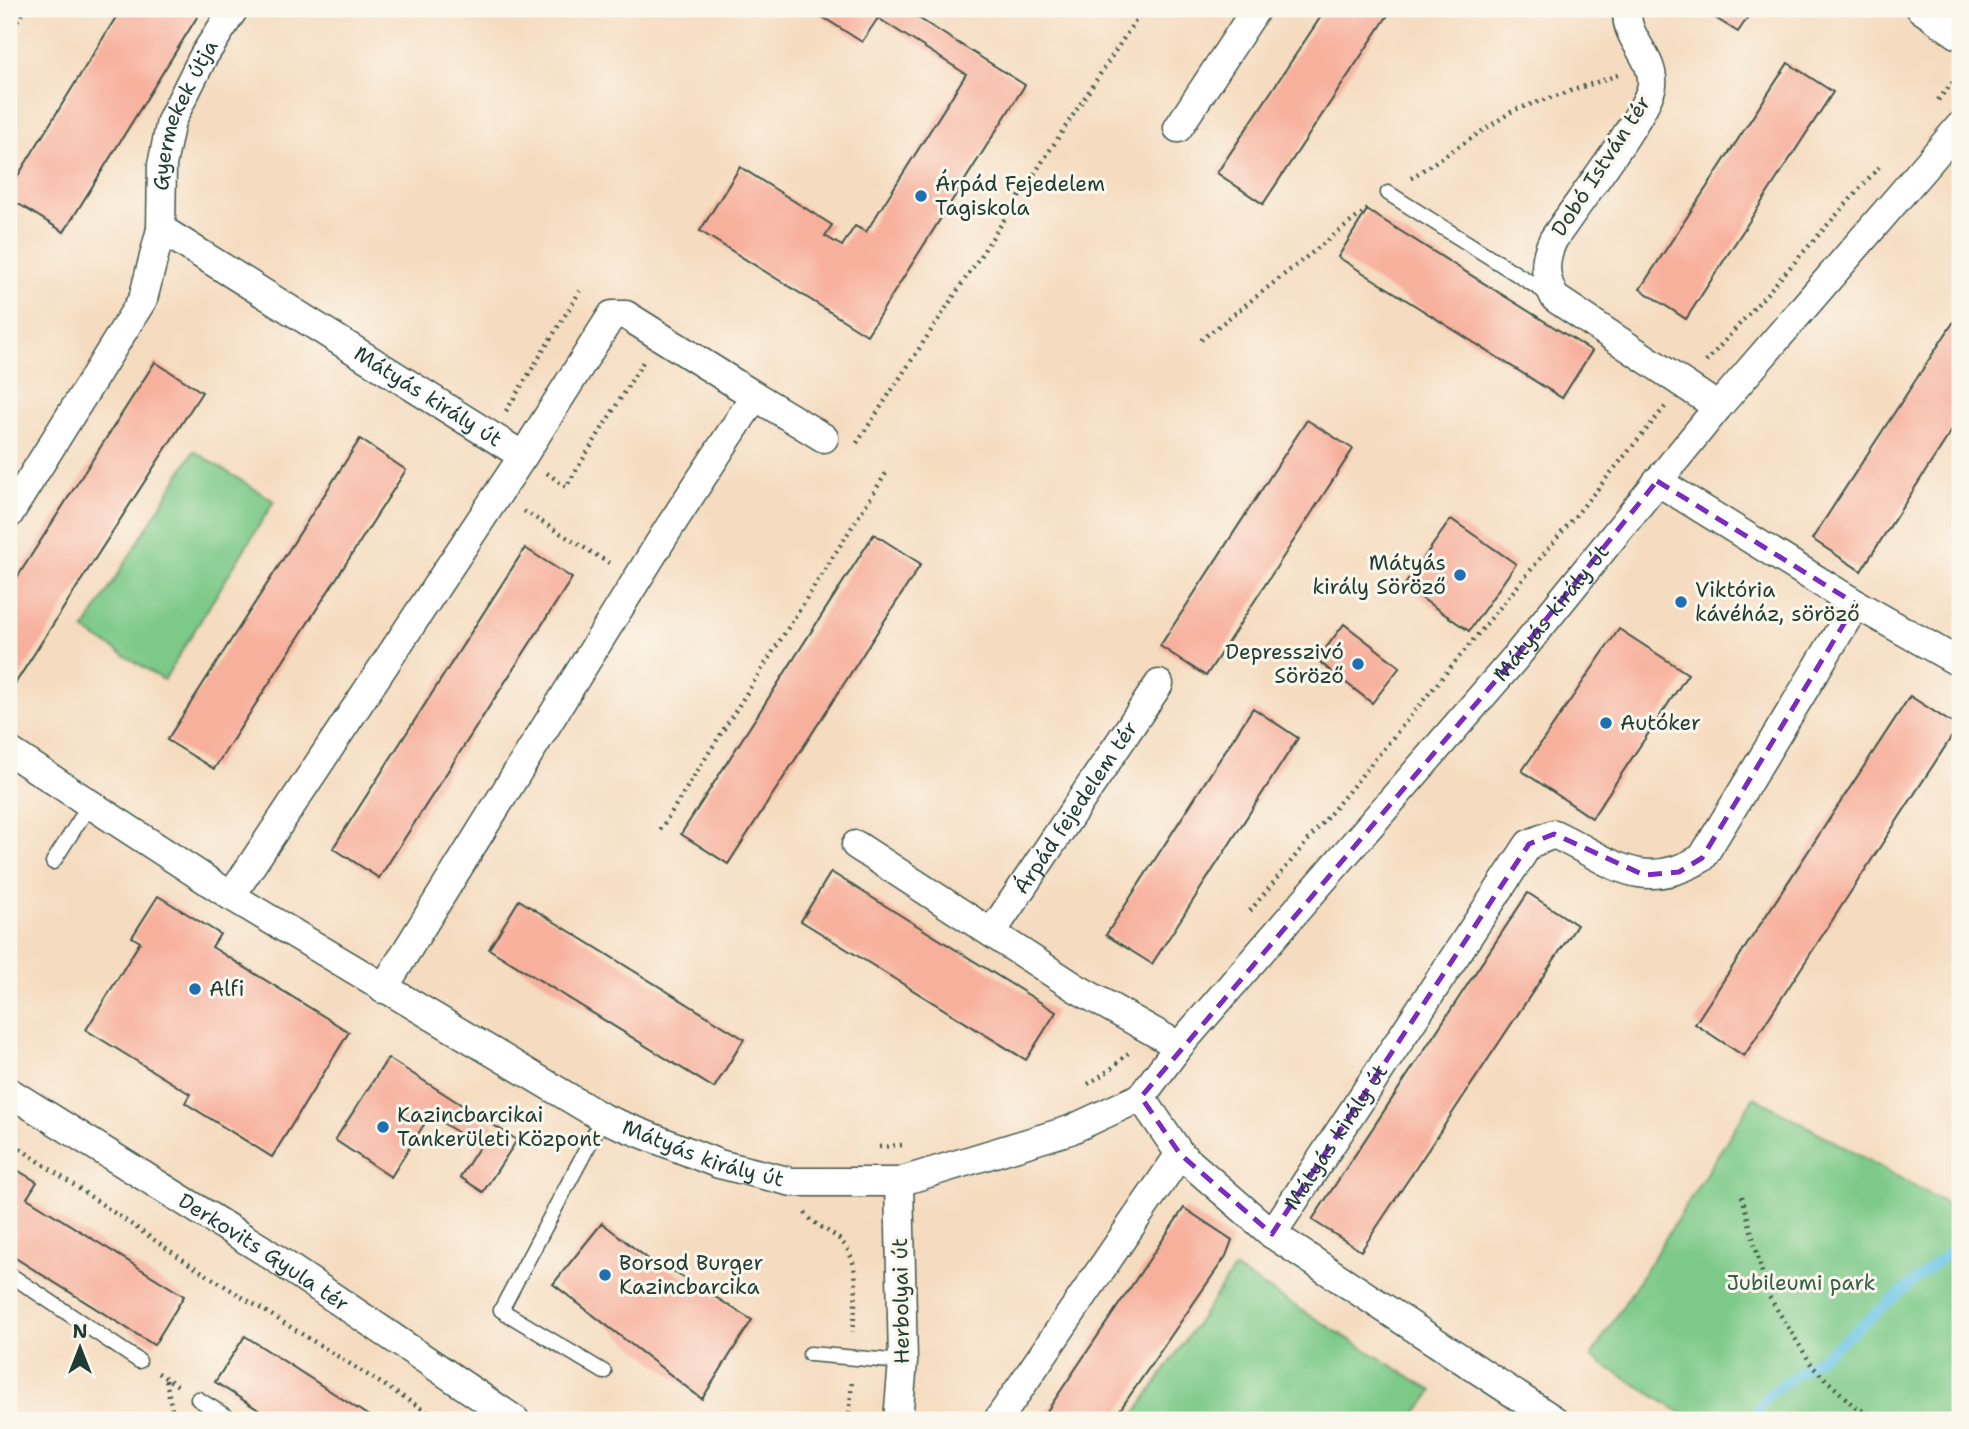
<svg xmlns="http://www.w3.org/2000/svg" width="1969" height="1429" viewBox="0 0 1969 1429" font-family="'Shantell Sans',sans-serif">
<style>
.green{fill:#7bc988;stroke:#4d835e;stroke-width:2}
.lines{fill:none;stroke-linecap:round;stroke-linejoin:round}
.stream{stroke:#68c5e6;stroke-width:10}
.building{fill:#f7b09c}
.service-casing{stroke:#3f5549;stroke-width:17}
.minor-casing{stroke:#3f5549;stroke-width:31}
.path{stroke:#3f5549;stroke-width:4.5;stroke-dasharray:2 5;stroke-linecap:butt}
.service{stroke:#fff;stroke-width:14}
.minor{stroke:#fff;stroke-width:28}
.marked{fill:none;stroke:#7b2cbf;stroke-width:5;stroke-dasharray:14 9;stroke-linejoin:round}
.poi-dot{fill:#1f6fb2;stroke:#fbf7ec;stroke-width:2.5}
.labels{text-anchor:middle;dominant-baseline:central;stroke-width:6;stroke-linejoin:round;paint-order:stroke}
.street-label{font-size:21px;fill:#1f3d34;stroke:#fbf7ec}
.poi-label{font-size:21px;fill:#1f3d34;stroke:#fbf7ec;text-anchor:start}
.park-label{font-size:21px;fill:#366049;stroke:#fbf7ec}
</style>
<rect width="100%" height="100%" fill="#fbf7ec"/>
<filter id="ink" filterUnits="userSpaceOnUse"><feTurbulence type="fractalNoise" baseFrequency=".0143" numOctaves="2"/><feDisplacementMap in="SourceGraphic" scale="14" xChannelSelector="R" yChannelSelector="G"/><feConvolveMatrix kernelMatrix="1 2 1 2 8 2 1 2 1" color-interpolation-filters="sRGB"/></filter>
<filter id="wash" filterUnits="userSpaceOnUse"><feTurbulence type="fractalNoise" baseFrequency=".00686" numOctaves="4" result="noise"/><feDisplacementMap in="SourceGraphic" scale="28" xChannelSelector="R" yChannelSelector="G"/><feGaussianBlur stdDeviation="1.57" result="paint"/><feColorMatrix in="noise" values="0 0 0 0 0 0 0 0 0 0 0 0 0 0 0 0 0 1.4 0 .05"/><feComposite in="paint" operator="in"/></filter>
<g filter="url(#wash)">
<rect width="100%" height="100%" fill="#f5dbbf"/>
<g class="green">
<polygon points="194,451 274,501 164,680 84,630"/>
<polygon points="1754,1097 1960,1211 1960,1420 1693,1420 1591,1357"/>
<polygon points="1234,1269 1235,1269 1433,1391 1411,1420 1131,1420"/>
</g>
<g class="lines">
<polyline class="stream" points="1751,1420 1767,1396 1840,1343 1960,1243"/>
</g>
<g id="blocks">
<g class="building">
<polygon points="121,9 191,9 199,14 64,232 9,198 9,190"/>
<polygon points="818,9 904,9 1025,85 867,335 700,231 740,167 832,225 825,236 842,246 855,226 866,232 966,74 878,18 862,42 815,12"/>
<polygon points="1326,9 1392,9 1263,204 1217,173"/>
<polygon points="1701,9 1753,9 1738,32"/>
<polygon points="1788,63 1833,92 1686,319 1640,289"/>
<polygon points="1367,210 1592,351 1562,398 1338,257"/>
<polygon points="1960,312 1960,418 1861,571 1812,539"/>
<polygon points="155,362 202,392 9,693 9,590"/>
<polygon points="1307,420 1353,449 1206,676 1160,646"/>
<polygon points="360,439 406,470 214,769 167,740"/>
<polygon points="1451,519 1516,564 1469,631 1404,586"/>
<polygon points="874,534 921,564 728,864 681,834"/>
<polygon points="525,548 572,578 379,878 333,848"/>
<polygon points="1344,624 1400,667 1372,703 1317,660"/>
<polygon points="1619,629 1688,674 1592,818 1522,771"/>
<polygon points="1910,696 1958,727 1744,1056 1695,1024"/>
<polygon points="1253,708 1298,738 1152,964 1106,935"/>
<polygon points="831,872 1056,1012 1026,1060 801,921"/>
<polygon points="1528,893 1577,925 1361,1251 1312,1220"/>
<polygon points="158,896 220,934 212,947 349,1032 272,1157 185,1103 190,1094 86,1030 140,942 132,937"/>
<polygon points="519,900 744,1039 714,1088 489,949"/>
<polygon points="388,1058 517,1140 483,1192 460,1177 480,1146 430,1115 391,1177 335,1140"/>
<polygon points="9,1165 37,1182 27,1198 184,1296 154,1345 9,1254"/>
<polygon points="1184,1208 1232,1240 1226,1256 1113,1420 1041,1420"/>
<polygon points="602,1223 656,1265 670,1269 752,1320 702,1399 553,1284"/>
<polygon points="245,1336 375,1420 274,1420 215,1382"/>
</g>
</g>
</g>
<g filter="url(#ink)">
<use href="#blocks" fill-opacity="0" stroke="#3f5549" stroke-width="2"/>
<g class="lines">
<g class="service-casing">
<g id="service">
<polyline points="1388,193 1550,295"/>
<polyline points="53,862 90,804"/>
<polyline points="603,1118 501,1310 604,1372"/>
<polyline points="9,1274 139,1361"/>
<polyline points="810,1354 903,1362"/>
<polyline points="198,1399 232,1420"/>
</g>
</g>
<g class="minor-casing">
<g id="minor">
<path d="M1628,9C1622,36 1655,57 1652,85C1648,113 1573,209 1553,240C1543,261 1544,278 1555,298L1718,407"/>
<polyline points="1921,9 1960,36"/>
<polyline points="1178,128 1256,9"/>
<path id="s1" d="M161,229L523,456L231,896"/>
<polyline points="755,396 824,438"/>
<polyline points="1657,481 1856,604 1960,663"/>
<path id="s2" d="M9,514L143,299L161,229L162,165L171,121L203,57L234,9"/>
<path id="s3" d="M9,751L231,896L603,1118L719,1164L792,1182H899L1070,1130L1141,1097L1179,1046L1515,658L1718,407L1960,126"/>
<polyline points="856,845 1076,988 1179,1046"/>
<path id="s4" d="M992,932L1159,684"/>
<polyline points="383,989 667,531 755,396 626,315 612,315 523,456"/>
<path id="s5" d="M9,1092L263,1250L515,1420"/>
<polyline points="1141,1097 1180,1154 1272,1234 1554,1420"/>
<path id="s6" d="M1272,1234L1529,844L1554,834C1610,860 1640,895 1702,858L1856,604"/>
<polyline points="898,1420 903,1362 899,1182"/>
<polyline points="998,1420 1180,1154"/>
</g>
</g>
<g class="path">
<polyline points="9,32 25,9"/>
<polyline points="1938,100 1960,74"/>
<polyline points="1411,178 1514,110 1618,75"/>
<polyline points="1201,340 1370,207"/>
<polyline points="1706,362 1879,167"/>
<polyline points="506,411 580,291"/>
<polyline points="857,443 1143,9"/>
<polyline points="547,473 566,487 643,362"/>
<polyline points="524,511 609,563"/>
<polyline points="660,830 888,470"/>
<polyline points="1250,911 1665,407"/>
<polyline points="1088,1084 1111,1069 1128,1053"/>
<polyline points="9,1141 191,1265 440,1420"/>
<polyline points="879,1147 902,1145"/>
<polyline points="1742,1196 1768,1295 1813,1367 1856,1408 1887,1420"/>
<path d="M805,1213C814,1225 827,1229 839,1239C864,1262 854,1302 853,1332"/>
<polyline points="158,1373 180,1387"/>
<polyline points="166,1380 174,1420"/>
<polyline points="1862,1412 1872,1420"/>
<polyline points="849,1420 852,1380"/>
</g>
<use href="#service" class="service"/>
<use href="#minor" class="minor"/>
</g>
</g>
<path class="marked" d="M1657,481L1856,604L1702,858L1679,872L1644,875L1554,834L1529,844L1272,1234L1180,1154L1141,1097L1515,658Z"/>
<g class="poi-dot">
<circle cx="921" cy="196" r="7"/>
<circle cx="1460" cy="575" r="7"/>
<circle cx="1681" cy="602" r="7"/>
<circle cx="1358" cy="664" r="7"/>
<circle cx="1606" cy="723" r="7"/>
<circle cx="195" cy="989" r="7"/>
<circle cx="383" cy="1127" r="7"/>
<circle cx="605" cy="1275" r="7"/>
</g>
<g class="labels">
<g class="street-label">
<text stroke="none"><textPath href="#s2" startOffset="444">Gyermekek útja</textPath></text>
<text transform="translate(1601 166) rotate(-57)">Dobó István tér</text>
<text stroke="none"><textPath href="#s1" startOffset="315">Mátyás király út</textPath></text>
<text stroke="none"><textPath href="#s3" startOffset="1897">Mátyás király út</textPath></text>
<text stroke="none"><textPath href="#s4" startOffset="150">Árpád fejedelem tér</textPath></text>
<text stroke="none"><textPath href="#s6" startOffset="116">Mátyás király út</textPath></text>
<text stroke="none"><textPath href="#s3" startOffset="805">Mátyás király út</textPath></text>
<text stroke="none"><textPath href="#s5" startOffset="301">Derkovits Gyula tér</textPath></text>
<text transform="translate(901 1301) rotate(-91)">Herbolyai út</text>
</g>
<g class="poi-label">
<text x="935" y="184">Árpád Fejedelem<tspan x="935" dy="24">Tagiskola</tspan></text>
<text x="1446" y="563" text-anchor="end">Mátyás<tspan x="1446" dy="24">király Söröző</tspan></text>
<text x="1695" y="590">Viktória<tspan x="1695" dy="24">kávéház, söröző</tspan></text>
<text x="1344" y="652" text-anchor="end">Depresszivó<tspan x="1344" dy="24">Söröző</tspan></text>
<text x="1620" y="723">Autóker</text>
<text x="209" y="989">Alfi</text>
<text x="397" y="1115">Kazincbarcikai<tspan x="397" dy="24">Tankerületi Központ</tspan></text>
<text x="619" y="1263">Borsod Burger<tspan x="619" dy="24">Kazincbarcika</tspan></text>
</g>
<g class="park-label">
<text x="1801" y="1283">Jubileumi park</text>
</g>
</g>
<rect width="1969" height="1429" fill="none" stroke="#fbf7ec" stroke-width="35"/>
<g transform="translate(80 1348)" stroke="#fbf7ec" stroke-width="5" paint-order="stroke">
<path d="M0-5L12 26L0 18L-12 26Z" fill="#1f3d34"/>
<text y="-10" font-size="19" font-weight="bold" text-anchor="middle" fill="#1f3d34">N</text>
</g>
</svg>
